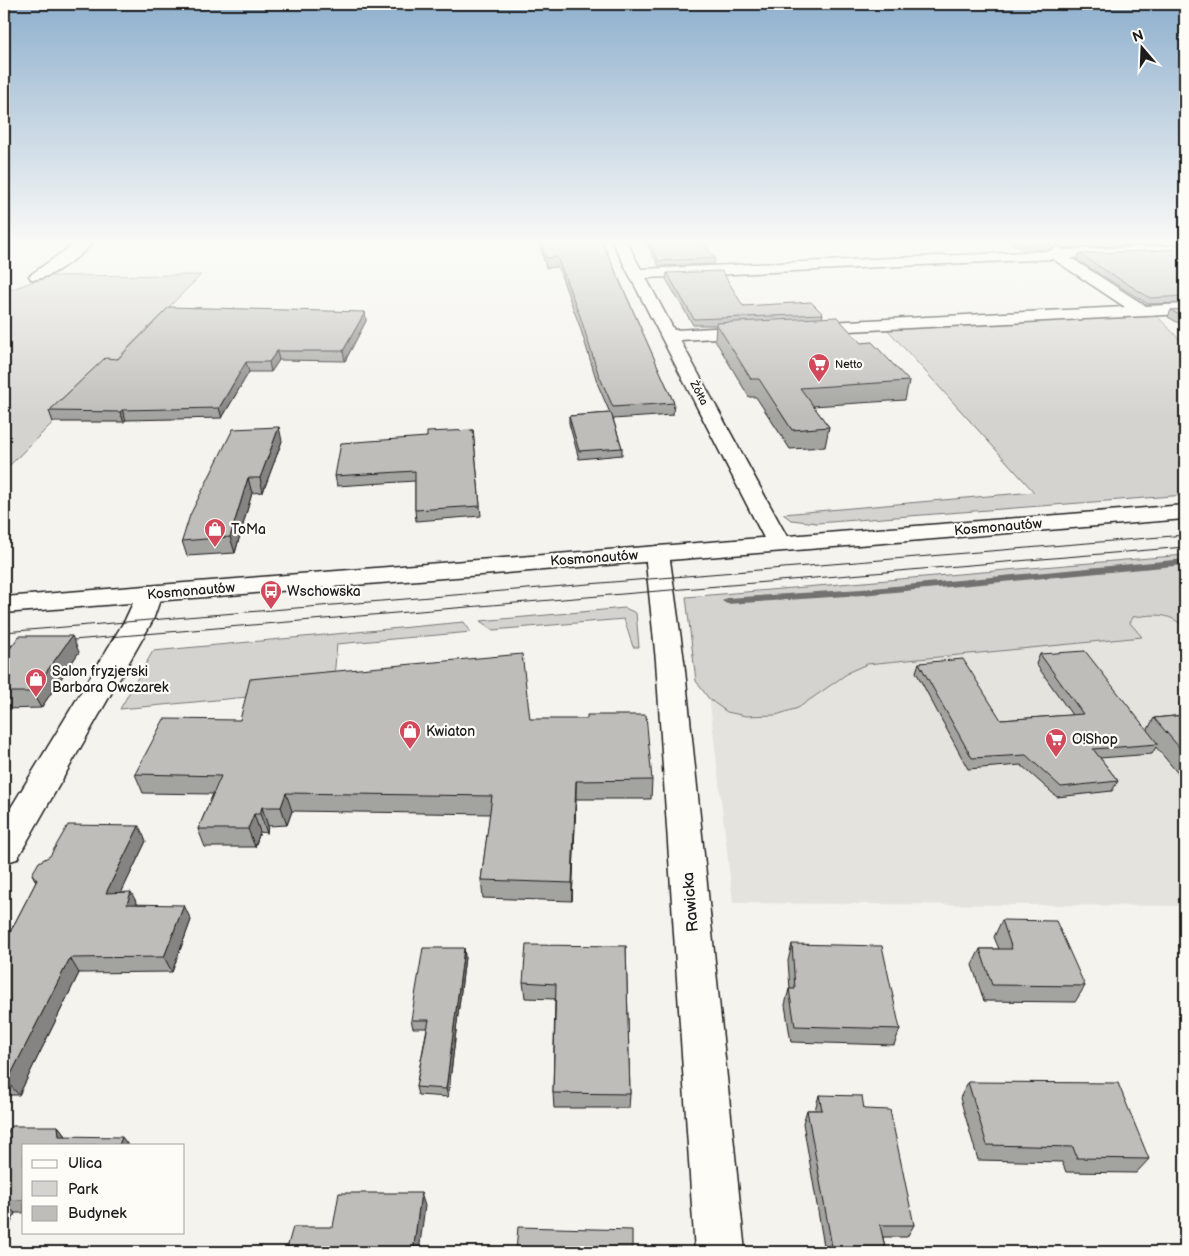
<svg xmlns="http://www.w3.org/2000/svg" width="1189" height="1256" viewBox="0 0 1189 1256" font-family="'Balsamiq Sans',sans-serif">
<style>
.built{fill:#e4e3de}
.green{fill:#d4d3cf;stroke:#787876}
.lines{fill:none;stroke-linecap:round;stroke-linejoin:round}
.stream{fill:#72716f;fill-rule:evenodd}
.minor-casing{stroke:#1c1c1c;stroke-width:3}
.major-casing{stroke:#1c1c1c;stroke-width:3}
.minor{fill:#fdfcf7;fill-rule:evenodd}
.major{fill:#fdfcf7;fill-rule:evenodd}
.tram{stroke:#1c1c1c;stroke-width:1}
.wall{fill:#a3a3a0;stroke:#1c1c1c}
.shaded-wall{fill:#858482;stroke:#1c1c1c}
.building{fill:#bebdba;stroke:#1c1c1c}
.labels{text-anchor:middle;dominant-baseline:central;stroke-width:4.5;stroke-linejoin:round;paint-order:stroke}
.far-poi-label{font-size:11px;fill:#1c1c1c;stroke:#fdfcf7;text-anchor:start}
.far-street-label{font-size:11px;fill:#1c1c1c;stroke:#fdfcf7}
.street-label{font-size:14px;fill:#1c1c1c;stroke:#fdfcf7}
.poi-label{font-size:14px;fill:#1c1c1c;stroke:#fdfcf7;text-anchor:start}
.near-street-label{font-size:16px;fill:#1c1c1c;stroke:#fdfcf7}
</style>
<rect width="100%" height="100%" fill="#f4f3ee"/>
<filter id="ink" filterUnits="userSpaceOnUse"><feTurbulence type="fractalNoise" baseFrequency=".02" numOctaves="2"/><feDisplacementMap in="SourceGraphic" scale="10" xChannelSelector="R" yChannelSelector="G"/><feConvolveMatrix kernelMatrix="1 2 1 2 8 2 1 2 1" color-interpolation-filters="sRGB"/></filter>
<g filter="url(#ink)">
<polygon class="built" points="1185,606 1185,906 733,903 704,652"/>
<g class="green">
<polygon points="201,275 4,471 4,292 48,276"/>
<polygon points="1155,314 1185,345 1185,495 817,523 791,520 783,514 1034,492 887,329"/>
<path d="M1185,555V628C1168,611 1154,615 1133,617L1130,623L1142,637L867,664L851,671L798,708L776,715L746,716L727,712L709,699L696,681L686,597Z"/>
<polygon points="625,608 636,613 639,647 633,647 624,619 493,630 480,621"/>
<polygon points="464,622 471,632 337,644 333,689 120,709 153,651"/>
</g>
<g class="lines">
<polygon class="stream" points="1185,559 1185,565 862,595 727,604 722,601 727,598 862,589"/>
<g class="minor-casing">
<g id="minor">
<path d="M78,241H94C84,254 46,283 31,279L29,276Z"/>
<polygon points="612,241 626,241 641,269 1050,251 1058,247 1064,250 1185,245 1185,253 1071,258 1146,306 1185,304 1185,314 809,333 803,332 801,328 803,324 809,323 1125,307 1053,259 646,278 674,330 752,326 758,327 760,331 758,335 752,336 680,340 791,544 788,549 779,551 770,549 767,544"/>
<polygon points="657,546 666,548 669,553 684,661 745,1252 695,1252 656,661 645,553 648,548"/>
<polygon points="149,586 158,588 162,594 153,620 17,859 4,863 4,819 125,620 140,588"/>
</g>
</g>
<g class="major-casing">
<polygon id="major" points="1185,505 1185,519 4,613 4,597"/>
</g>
<use href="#minor" class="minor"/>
<use href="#major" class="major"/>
<g class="tram">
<polyline points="4,632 1185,535"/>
<polyline points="61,641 1185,547"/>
<polyline points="4,646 26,644"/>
</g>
</g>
<g class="wall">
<polygon points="497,241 602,241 674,403 673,415 613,419 622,448 622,455 579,459 569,423 569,416 610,413 598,385 580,327 558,267 546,268 539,242 497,242"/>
<polygon points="645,241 701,241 715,258 714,264 659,266"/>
<polygon points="1008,241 1163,241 1162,244 1064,248 1057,245 1050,249 1023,250"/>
<polygon points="1185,249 1185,303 1148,304 1077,260 1079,254"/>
<polygon points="667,273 743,306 823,314 822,318 861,343 909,381 905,400 813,406 829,427 825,447 790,449 756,397 749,397 715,340 716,325 693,325 666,279"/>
<polygon points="1185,309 1185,327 1168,317 1171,310"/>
<polygon points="365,312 366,321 345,361 279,360 271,372 249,372 222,418 126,420 124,422 53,422 49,411 118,359"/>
<polygon points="473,430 481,516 416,521 415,510 415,481 337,486 335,476 427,437"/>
<polygon points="282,441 263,492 252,493 235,553 187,556 182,541"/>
<polygon points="79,652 41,708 4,709 4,657"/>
<polygon points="1040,654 1147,731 1154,718 1185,715 1185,782 1156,747 1152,754 1100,758 1118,781 1112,791 1057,797 1021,765 968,769 916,672 919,663 1001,720 1072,715 1036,664"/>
<polygon points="530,719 652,780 651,799 576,799 572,901 483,898 481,880 490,814 292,811 287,825 268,826 267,833 260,832 255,847 205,847 198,829 213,794 143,793 135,774 240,720"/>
<polygon points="146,841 121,893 137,904 191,920 172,972 79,973 19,1095 4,1095 4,944 36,882 32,874"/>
<polygon points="1002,920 1085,986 1075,1002 984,1001 972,965 980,949 999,949 994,937"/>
<polygon points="792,944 900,1029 894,1045 791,1042 785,1005 789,989 790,989 788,961"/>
<polygon points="626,946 630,1094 629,1108 554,1108 553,1093 555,999 525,998 523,982"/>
<polygon points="464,948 465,957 448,1097 418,1095 416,1087 427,1028 413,1028 411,1020"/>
<polygon points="968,1082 1149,1159 1136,1173 1066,1172 1062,1162 978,1160 960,1098"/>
<polygon points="819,1095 864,1109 914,1225 907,1237 883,1237 886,1252 825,1252 803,1123 807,1110 815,1110"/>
<polygon points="58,1126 66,1136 24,1145 24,1213 15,1213 4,1240 4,1140"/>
</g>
<g class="shaded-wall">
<polygon points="1056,241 1058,241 1057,245 1050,249 1051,244"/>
<polygon points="365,312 366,321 345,361 343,351"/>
<polygon points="277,351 279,360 271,372 269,362"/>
<polygon points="246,362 249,372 222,418 219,408"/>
<polygon points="122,410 126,420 124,422 120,412"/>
<polygon points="279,427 282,441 263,492 260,478"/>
<polygon points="248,478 252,493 235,553 230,537"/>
<polygon points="72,636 79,652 41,708 32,692"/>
<polygon points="576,781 576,799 572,901 572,883"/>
<polygon points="286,793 292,811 287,825 281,807"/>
<polygon points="262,807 268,826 267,833 260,814"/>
<polygon points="254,814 260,832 255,847 248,829"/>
<polygon points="139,826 146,841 114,908 106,893"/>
<polygon points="131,892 139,907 127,904"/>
<polygon points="184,905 191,920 172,972 164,957"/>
<polygon points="464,948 465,957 448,1097 446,1089"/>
<polygon points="70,958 79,973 19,1095 7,1082"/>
<polygon points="58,1126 70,1141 59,1136"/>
<polygon points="122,1137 128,1145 119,1145"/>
<polygon points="421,1193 425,1206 419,1252 413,1252"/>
<polygon points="4,1202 15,1213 4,1240"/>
</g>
<g class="building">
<polygon points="541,241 602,241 674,403 613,407 598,373 580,316 557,257 546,258"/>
<polygon points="648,241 701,241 715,258 659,261"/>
<polygon points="1018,241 1056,241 1051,244 1024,245"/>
<polygon points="1062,241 1105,241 1066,243"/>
<polygon points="1185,249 1185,296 1150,298 1079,254"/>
<polygon points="722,271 743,306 811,302 823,314 694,319 667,273"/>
<polygon points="169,307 365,312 343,351 277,351 269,362 246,362 219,408 122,410 120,412 49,411 105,358 118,359"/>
<polygon points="1185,309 1185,319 1171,310"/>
<polygon points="837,317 861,343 872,342 909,381 800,388 829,427 792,430 759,379 751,379 716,323"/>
<polygon points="611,413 622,448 579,451 569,416"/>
<polygon points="279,427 260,478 248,478 230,537 182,541 190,515 233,429"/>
<polygon points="473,430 480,506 415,510 415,471 335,476 341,443 427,437 427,432"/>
<polygon points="19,636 72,636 32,692 4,692 4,657"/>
<polygon points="1085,651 1158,744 1093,749 1118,781 1061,787 1026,755 972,758 919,663 963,659 1001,720 1083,714 1040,654"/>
<polygon points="522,654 530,719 587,719 587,715 646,715 652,780 576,781 572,883 481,880 492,796 286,793 281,807 262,807 260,814 254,814 248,829 198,829 221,776 135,774 164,719 240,720 250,679"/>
<polygon points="1185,715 1185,754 1154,718"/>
<polygon points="68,825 139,826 106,893 131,892 127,904 184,905 164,957 70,958 7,1082 4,1081 4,944 37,880 32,874 39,862 50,856"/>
<polygon points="1002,920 1056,921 1085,986 992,985 980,949 1012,949"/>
<polygon points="792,944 882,946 900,1029 795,1026 789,989 795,989"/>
<polygon points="526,945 626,946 630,1094 553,1093 556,984 523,982"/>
<polygon points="423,948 464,948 446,1089 416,1087 429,1020 411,1020"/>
<polygon points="968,1082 1118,1083 1149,1159 1077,1158 1073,1147 987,1145"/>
<polygon points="819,1095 862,1096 864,1109 890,1110 914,1225 880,1225 886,1252 833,1252 807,1110 822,1110"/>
<polygon points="11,1126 58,1126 59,1136 122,1137 119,1145 24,1145 24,1200 4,1199 4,1140"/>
<polygon points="339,1193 421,1193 413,1252 286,1252 293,1227 333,1227"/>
<polygon points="518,1227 632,1230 632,1252 516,1252"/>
</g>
</g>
<linearGradient id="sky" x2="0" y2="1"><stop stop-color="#8fb0ce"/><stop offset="0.58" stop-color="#fafaf7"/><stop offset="1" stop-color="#fafaf7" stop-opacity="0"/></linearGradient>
<rect width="1189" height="417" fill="url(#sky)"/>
<defs>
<g id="supermarket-pin" transform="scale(1.125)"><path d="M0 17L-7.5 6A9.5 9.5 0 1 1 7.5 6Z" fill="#d1495b" stroke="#fdfcf7"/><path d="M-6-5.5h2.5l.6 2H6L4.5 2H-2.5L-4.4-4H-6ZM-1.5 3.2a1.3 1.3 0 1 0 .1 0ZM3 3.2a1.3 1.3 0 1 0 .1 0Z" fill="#fff"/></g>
<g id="shop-pin" transform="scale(1.125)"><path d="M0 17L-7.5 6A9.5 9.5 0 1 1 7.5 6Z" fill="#d1495b" stroke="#fdfcf7"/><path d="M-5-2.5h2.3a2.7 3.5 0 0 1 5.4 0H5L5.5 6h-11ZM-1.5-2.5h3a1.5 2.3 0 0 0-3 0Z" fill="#fff"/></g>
<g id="bus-pin" transform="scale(1.125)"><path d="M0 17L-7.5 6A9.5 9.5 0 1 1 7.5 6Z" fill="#d1495b" stroke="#fdfcf7"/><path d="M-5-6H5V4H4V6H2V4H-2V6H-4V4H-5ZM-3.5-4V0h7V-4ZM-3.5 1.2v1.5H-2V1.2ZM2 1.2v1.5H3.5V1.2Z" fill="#fff"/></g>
</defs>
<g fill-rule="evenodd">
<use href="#supermarket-pin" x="819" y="364"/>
<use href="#shop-pin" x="215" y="529"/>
<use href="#bus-pin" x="271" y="591"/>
<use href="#shop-pin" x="36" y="679"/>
<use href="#shop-pin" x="410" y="731"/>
<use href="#supermarket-pin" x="1056" y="739"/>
</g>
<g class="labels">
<g class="far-poi-label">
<text x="835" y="364">Netto</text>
</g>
<g class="far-street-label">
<text transform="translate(699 393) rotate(62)">Żółta</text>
</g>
<g class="street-label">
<text transform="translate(998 527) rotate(-5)">Kosmonautów</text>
<text transform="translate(594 558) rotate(-4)">Kosmonautów</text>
<text transform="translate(191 591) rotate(-5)">Kosmonautów</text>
</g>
<g class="poi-label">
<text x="231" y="529">ToMa</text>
<text x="287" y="591">Wschowska</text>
<text x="52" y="671">Salon fryzjerski<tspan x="52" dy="16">Barbara Owczarek</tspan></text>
<text x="426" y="731">Kwiaton</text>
<text x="1072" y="739">O!Shop</text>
</g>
<g class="near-street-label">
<text transform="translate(691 902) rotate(-95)">Rawicka</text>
</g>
</g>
<rect width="1189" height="1256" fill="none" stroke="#fdfcf7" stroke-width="20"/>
<rect x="10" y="10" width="1169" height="1236" fill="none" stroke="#1c1c1c" stroke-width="2" filter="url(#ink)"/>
<rect x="22" y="1144" width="162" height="90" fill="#fdfcf7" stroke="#a3a29f"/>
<rect x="32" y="1160" width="25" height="8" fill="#fdfcf7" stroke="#a3a29f"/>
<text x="68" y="1168" font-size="15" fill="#1c1c1c">Ulica</text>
<rect x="32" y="1181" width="25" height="15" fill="#d4d3cf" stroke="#a3a29f"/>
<text x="68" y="1194" font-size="15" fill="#1c1c1c">Park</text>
<rect x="32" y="1206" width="25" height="15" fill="#bebdba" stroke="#a3a29f"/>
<text x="68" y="1218" font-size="15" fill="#1c1c1c">Budynek</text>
<g transform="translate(1142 48) rotate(341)" stroke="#fdfcf7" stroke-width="4" paint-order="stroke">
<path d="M0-4L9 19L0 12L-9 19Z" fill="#1c1c1c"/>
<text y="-8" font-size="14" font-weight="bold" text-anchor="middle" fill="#1c1c1c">N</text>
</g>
</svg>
